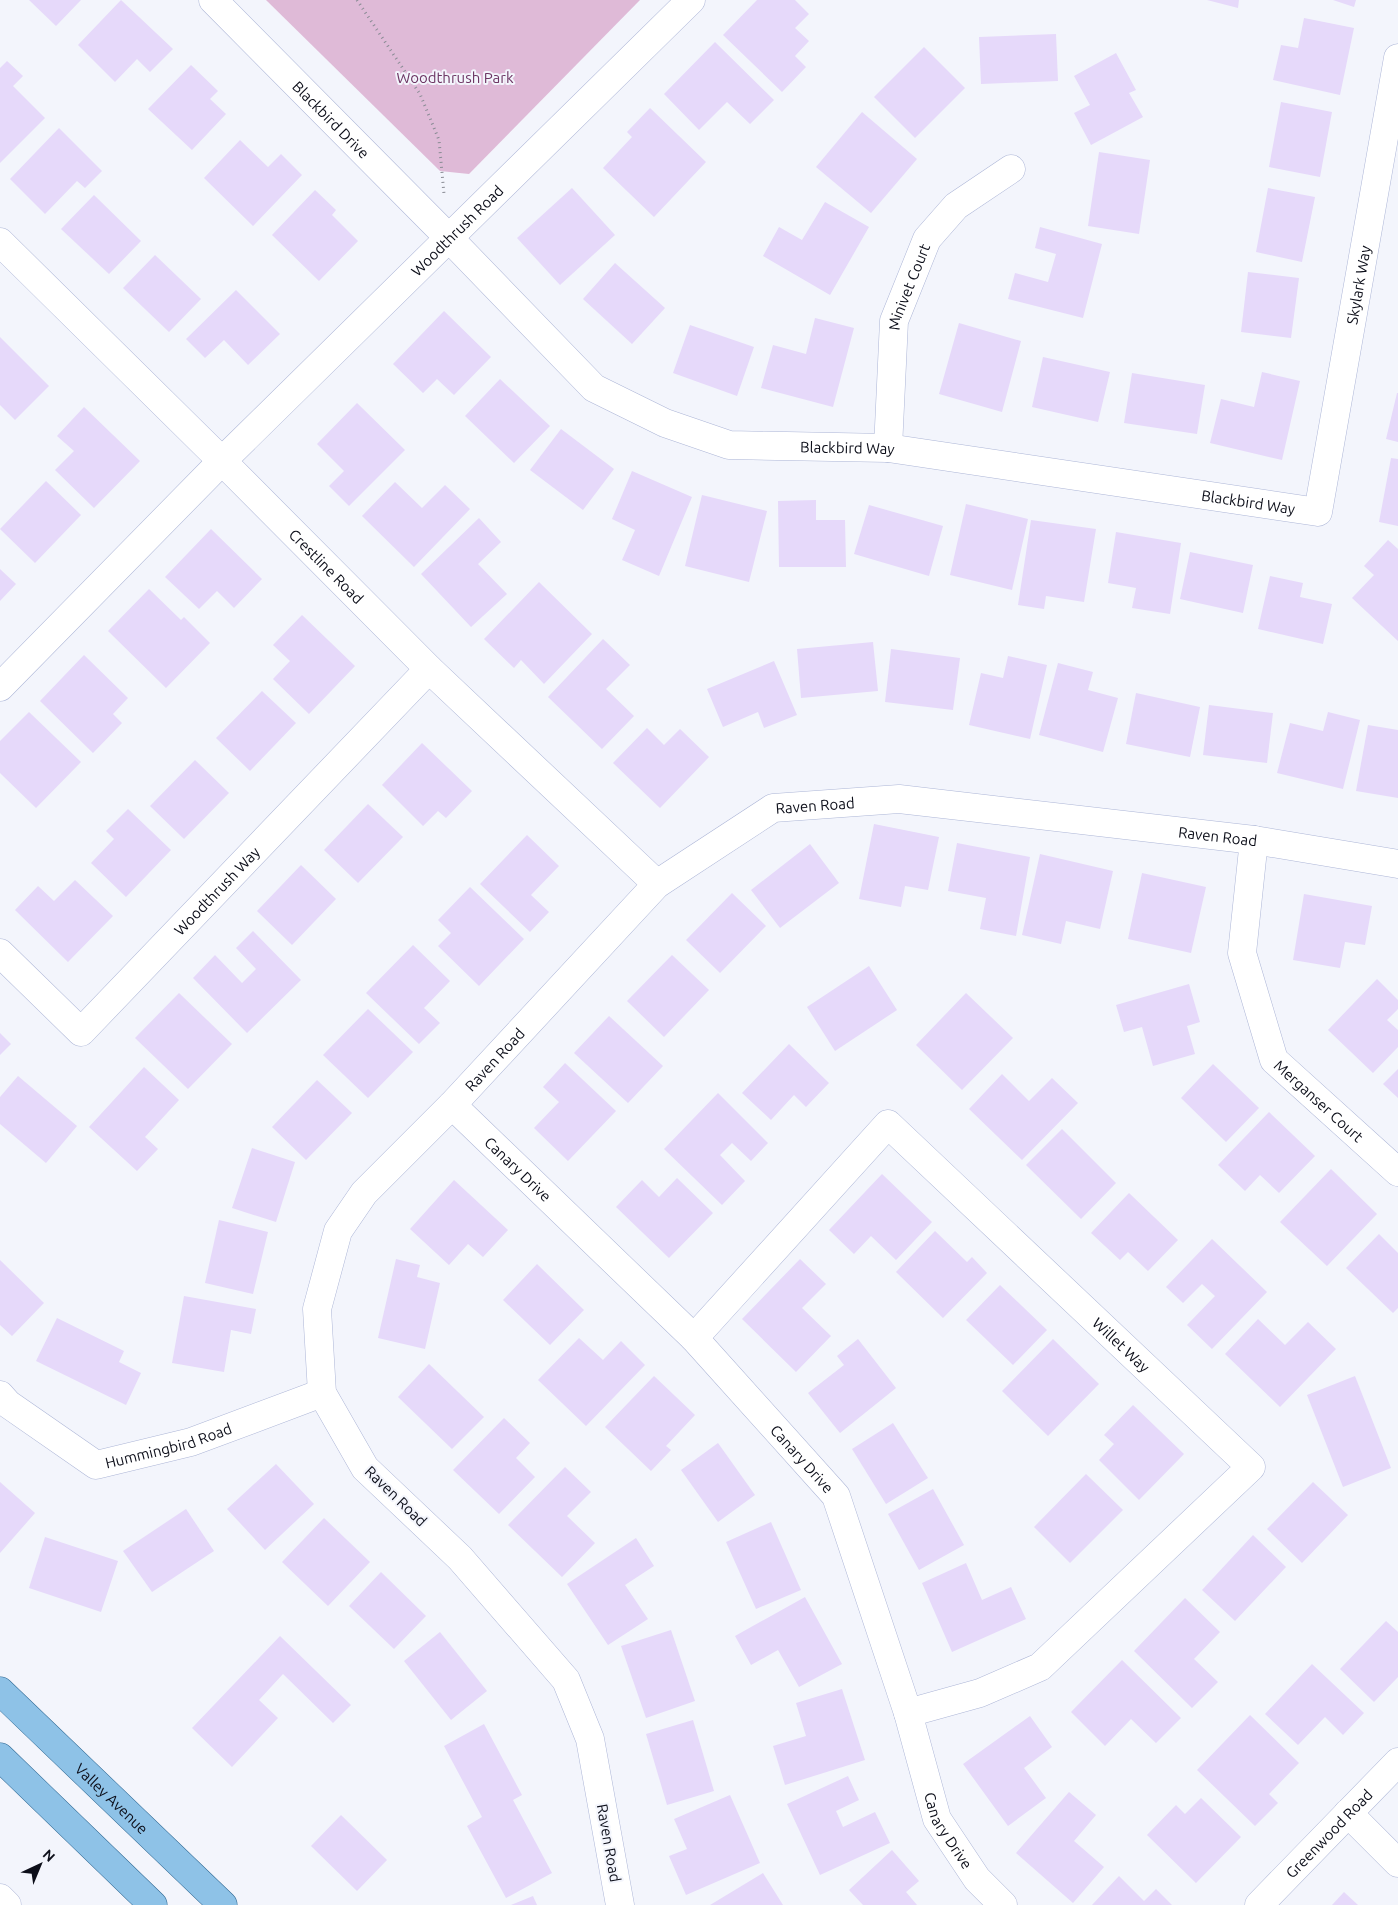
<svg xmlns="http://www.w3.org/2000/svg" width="1398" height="1905" viewBox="0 0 1398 1905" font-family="Ubuntu,sans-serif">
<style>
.green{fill:#dfbad7}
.building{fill:#e6d9fa}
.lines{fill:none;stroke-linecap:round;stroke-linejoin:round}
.minor-casing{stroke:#adb6d7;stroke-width:29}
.major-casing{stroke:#306994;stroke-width:29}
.path{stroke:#8a8c95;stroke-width:3;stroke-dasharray:1 4;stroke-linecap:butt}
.minor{stroke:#fff;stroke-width:28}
.major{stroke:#8ec2e7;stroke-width:28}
.labels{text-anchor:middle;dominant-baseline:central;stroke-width:4;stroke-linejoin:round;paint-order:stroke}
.park-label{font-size:15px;fill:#6d3664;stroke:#f3f5fc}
.street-label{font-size:15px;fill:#0c0e19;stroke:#f3f5fc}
</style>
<rect width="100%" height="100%" fill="#f3f5fc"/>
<polygon class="green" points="266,0 640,0 469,174 440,171"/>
<g class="building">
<polygon points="29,0 81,0 56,26"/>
<polygon points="121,0 173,49 150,72 137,59 115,82 78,45"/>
<polygon points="757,0 795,0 809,14 795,28 809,41 795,56 806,67 782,92 723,35"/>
<polygon points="1207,0 1239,0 1238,8"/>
<polygon points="1333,0 1356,0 1354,7"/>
<polygon points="1304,18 1354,28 1340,95 1273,80 1281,45 1298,48"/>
<polygon points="1056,34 1058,81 981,84 979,37"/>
<polygon points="715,42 774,100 750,124 727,102 699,130 664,94"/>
<polygon points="924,47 965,88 915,138 874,97"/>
<polygon points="1116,53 1136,90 1129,93 1143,117 1091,145 1074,113 1090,105 1074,76"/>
<polygon points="7,61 23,76 13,86 45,118 0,163 0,68"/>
<polygon points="191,65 218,91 210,99 226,114 192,150 148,109"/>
<polygon points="1281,102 1332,112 1320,177 1269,167"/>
<polygon points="650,108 706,162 654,217 603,168 632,137 627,132"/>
<polygon points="862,112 917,159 871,213 816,167"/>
<polygon points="59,128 102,171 85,188 77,181 45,214 10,179"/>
<polygon points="240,140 268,167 281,154 302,175 253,226 204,178"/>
<polygon points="1099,152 1150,160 1139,234 1088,226"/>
<polygon points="572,188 615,235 560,285 517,238"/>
<polygon points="1268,188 1315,197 1302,262 1256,252"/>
<polygon points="315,190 336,210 332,215 358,241 319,281 272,235"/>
<polygon points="94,195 141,241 109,274 61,229"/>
<polygon points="825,202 869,227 830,295 763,256 779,227 802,240"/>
<polygon points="1040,227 1102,244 1083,318 1008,299 1015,273 1048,282 1056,254 1035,248"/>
<polygon points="155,255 201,299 169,332 123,288"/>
<polygon points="615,263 665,308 632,344 583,299"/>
<polygon points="1248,272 1299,278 1291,338 1241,332"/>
<polygon points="236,290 280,334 248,365 224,340 205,358 186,339"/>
<polygon points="444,311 491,357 454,395 437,379 423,393 393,364"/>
<polygon points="815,318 854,328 833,407 761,388 773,345 806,354"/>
<polygon points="959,323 1021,341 1002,412 939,394"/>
<polygon points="690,325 754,347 737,396 673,373"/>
<polygon points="0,337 49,386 15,420 0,405"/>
<polygon points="1043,357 1110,372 1098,422 1032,407"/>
<polygon points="1262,372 1300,381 1282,460 1210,443 1221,399 1254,407"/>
<polygon points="1132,373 1205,385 1197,434 1124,423"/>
<polygon points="500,379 550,426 514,463 465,416"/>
<polygon points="1397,393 1398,393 1398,442 1386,439"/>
<polygon points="357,403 405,450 349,506 329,486 344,471 317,444"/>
<polygon points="84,407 140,461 94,508 55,470 74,451 57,436"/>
<polygon points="561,429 614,469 583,510 530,470"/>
<polygon points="1391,458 1398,459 1398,526 1379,522"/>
<polygon points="632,471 692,497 659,576 622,560 635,530 612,519"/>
<polygon points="46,481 81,515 35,563 0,529"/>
<polygon points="395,482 422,508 445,485 470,509 414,567 362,516"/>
<polygon points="702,495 767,511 749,582 685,566"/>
<polygon points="816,500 816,520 845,520 846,567 779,567 778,501"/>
<polygon points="966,504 1028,519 1012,590 950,575"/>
<polygon points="869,505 943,526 929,576 854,554"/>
<polygon points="479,518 501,542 478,564 507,594 471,627 421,574"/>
<polygon points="1031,520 1096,529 1084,602 1046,596 1044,609 1018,605"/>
<polygon points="211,529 262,579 234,608 217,591 199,609 165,577"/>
<polygon points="1116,532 1181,543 1170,614 1132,608 1136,588 1108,583"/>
<polygon points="1388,540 1398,549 1398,641 1352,598 1374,575 1364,566"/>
<polygon points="1190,552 1253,565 1243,613 1180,599"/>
<polygon points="0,569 16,584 0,601"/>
<polygon points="1270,576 1303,583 1300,597 1332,604 1323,644 1258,629"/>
<polygon points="539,582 592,634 544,684 521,660 514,668 484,639"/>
<polygon points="149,589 181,620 184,617 210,643 166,688 108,631"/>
<polygon points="302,615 355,666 309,714 273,679 290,661 273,645"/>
<polygon points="603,639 630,665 606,689 634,716 602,749 548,697"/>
<polygon points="873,642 878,691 801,698 797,649"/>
<polygon points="891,649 960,658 953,710 885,702"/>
<polygon points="84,655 128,698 113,714 122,723 93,753 40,701"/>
<polygon points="1008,656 1047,665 1030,739 969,725 981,673 1003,678"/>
<polygon points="774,661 797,715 764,728 758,712 723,727 707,689"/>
<polygon points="1058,663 1093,672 1088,690 1118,698 1103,752 1039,735"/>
<polygon points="262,691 296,723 250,771 216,738"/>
<polygon points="1136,693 1200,707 1190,757 1126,744"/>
<polygon points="1209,705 1273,713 1267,763 1203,755"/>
<polygon points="29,712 81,762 36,808 0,773 0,741"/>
<polygon points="1328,712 1360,720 1343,789 1277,773 1290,723 1323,731"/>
<polygon points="1368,725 1398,730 1398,798 1356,791"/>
<polygon points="647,728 664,745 680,729 709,757 660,808 613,763"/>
<polygon points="422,743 472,791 446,818 438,811 423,826 382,785"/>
<polygon points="195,760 229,793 184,839 150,806"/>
<polygon points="368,804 403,837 358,883 324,850"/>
<polygon points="128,809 171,850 126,897 91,863 114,839 106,831"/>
<polygon points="874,824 939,837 928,890 905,886 901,907 859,899"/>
<polygon points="527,835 559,866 531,895 549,912 530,932 480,884"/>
<polygon points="957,843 1030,857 1016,936 980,929 986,898 948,891"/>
<polygon points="810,844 839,883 780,928 751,890"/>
<polygon points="1040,854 1113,871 1100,929 1066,921 1061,944 1022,935"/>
<polygon points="301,865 336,899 292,945 257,911"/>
<polygon points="1142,873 1206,887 1191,953 1128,939"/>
<polygon points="75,880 113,916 68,962 15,910 38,886 54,901"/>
<polygon points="470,887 524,939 479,986 438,946 451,933 438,920"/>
<polygon points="732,893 766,926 720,973 686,940"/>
<polygon points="1304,894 1372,906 1365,945 1345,942 1340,968 1293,960"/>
<polygon points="253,931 301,980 247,1033 193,978 215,955 242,983 256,969 236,948"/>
<polygon points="413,945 450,981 424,1008 440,1023 419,1044 366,993"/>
<polygon points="672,955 709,990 664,1037 627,1001"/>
<polygon points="869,966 897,1010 835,1051 807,1007"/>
<polygon points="1377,979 1398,1000 1398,1009 1387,1020 1398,1030 1398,1047 1373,1073 1328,1030"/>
<polygon points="1189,984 1200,1022 1187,1026 1195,1054 1153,1066 1142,1027 1124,1032 1116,1005"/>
<polygon points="179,993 232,1044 188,1089 135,1038"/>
<polygon points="966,993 1013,1038 962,1090 916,1045"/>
<polygon points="368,1009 413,1052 368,1098 323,1055"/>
<polygon points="609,1016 663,1066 628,1103 574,1053"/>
<polygon points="0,1033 11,1044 0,1055"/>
<polygon points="789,1044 829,1083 806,1107 794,1095 771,1120 742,1093"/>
<polygon points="565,1063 616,1111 568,1161 534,1128 559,1102 543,1087"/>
<polygon points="1213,1064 1259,1108 1226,1142 1181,1098"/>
<polygon points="144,1067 179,1100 145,1137 158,1149 137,1171 89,1127"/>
<polygon points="1398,1069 1398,1098 1383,1084"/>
<polygon points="1002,1074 1029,1101 1052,1078 1078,1103 1022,1160 969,1109"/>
<polygon points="18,1076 77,1126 46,1163 0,1124 0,1097"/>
<polygon points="317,1080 352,1113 306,1160 272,1127"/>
<polygon points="718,1093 768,1143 751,1161 732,1143 720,1155 745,1181 722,1205 664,1149"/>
<polygon points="1269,1112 1315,1156 1279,1193 1260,1175 1245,1191 1218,1165"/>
<polygon points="1062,1129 1116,1183 1081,1219 1026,1165"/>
<polygon points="252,1148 295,1162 276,1222 232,1208"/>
<polygon points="1331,1169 1377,1214 1327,1266 1280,1222"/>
<polygon points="882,1174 932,1222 896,1260 871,1236 854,1254 829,1230"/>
<polygon points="677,1178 713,1213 669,1258 616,1207 642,1180 659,1197"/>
<polygon points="454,1180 508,1230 483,1257 468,1244 449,1265 410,1229"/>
<polygon points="1129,1193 1178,1240 1148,1271 1128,1252 1120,1260 1091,1233"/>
<polygon points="219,1220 268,1232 253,1294 205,1283"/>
<polygon points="935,1231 967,1262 972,1257 987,1273 943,1318 896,1272"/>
<polygon points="1379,1234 1398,1253 1398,1308 1393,1313 1346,1268"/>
<polygon points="1212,1239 1267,1292 1212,1349 1187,1325 1215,1296 1202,1284 1183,1303 1166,1287"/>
<polygon points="396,1259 420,1265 417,1277 440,1283 425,1349 378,1338"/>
<polygon points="800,1259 826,1284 802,1308 831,1336 796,1372 742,1319"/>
<polygon points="0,1260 44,1303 12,1336 0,1325"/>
<polygon points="537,1264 584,1310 550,1345 503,1300"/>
<polygon points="1000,1285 1047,1330 1013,1365 966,1320"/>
<polygon points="184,1296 256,1309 251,1334 231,1330 224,1372 172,1363"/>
<polygon points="57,1318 124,1351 119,1362 141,1373 126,1405 36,1361"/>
<polygon points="1258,1319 1285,1345 1308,1322 1336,1349 1280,1407 1225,1354"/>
<polygon points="579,1338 603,1360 621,1341 645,1365 586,1426 538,1380"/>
<polygon points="858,1339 896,1388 840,1433 808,1393 844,1365 837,1356"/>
<polygon points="1053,1339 1099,1384 1048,1436 1002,1391"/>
<polygon points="429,1364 484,1417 452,1449 398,1397"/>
<polygon points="654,1376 695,1415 666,1446 671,1450 651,1471 605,1427"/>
<polygon points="1355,1376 1391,1468 1343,1487 1307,1395"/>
<polygon points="1133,1405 1184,1454 1139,1500 1099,1460 1114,1444 1104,1435"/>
<polygon points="504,1418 530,1443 516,1458 535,1477 499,1514 453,1470"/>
<polygon points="893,1423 928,1478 886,1504 852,1449"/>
<polygon points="718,1443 755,1495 718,1522 681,1470"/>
<polygon points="276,1464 314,1504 265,1550 227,1509"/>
<polygon points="565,1467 591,1492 567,1516 595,1543 562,1577 508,1525"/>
<polygon points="1086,1474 1123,1510 1070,1563 1034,1527"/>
<polygon points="0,1482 35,1513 0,1553"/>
<polygon points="1313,1482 1348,1515 1302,1563 1267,1529"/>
<polygon points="933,1489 964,1545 919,1570 888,1514"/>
<polygon points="186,1509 214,1551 152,1592 123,1551"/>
<polygon points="324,1518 370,1562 328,1606 282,1562"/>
<polygon points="771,1522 801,1590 756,1609 726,1542"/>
<polygon points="1253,1535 1286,1567 1235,1621 1202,1590"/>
<polygon points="45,1537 118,1561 101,1612 29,1588"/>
<polygon points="636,1538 654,1566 625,1585 648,1619 608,1645 567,1584"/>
<polygon points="966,1563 982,1600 1011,1587 1026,1619 952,1652 922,1583"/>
<polygon points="381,1572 426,1616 394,1649 349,1606"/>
<polygon points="805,1597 842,1664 799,1687 778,1650 751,1665 735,1636"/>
<polygon points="1185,1598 1220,1632 1194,1659 1218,1682 1192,1708 1134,1651"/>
<polygon points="1386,1621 1398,1632 1398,1677 1374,1702 1340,1669"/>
<polygon points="671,1630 695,1701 646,1718 621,1646"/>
<polygon points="440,1632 487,1691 451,1720 404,1661"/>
<polygon points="280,1636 351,1705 333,1723 283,1674 259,1700 278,1718 232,1767 192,1728"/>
<polygon points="1122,1660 1181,1718 1156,1743 1131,1719 1105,1746 1071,1712"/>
<polygon points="1312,1664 1364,1713 1343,1735 1325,1717 1298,1745 1265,1714"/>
<polygon points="842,1689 865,1760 785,1785 773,1746 806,1736 796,1703"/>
<polygon points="1250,1715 1299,1763 1269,1794 1278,1803 1255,1826 1197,1770"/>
<polygon points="1030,1716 1052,1747 1024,1768 1046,1798 1008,1826 963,1764"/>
<polygon points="693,1720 714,1791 667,1805 646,1734"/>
<polygon points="484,1724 522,1795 513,1800 552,1873 506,1898 467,1826 482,1817 444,1746"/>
<polygon points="848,1776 859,1800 836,1811 843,1827 875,1812 890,1843 820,1875 787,1804"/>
<polygon points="1069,1792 1096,1815 1074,1841 1104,1867 1073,1903 1016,1853"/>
<polygon points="730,1795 760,1863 686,1895 669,1856 687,1849 674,1819"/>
<polygon points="1201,1798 1241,1837 1196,1883 1147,1835 1176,1805 1185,1814"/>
<polygon points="341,1815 387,1860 357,1891 311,1846"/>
<polygon points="892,1850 919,1881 906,1892 917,1905 863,1905 849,1890"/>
<polygon points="763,1873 783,1905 710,1905"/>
<polygon points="1119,1876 1144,1901 1156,1889 1172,1905 1092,1905"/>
<polygon points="1344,1892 1358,1905 1332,1905"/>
<polygon points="533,1896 537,1905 511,1905"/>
</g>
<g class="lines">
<g class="minor-casing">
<g id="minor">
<path id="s1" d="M213,0L448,237L594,388L665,423L729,445L888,448L1318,512L1398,58"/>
<path id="s2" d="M0,242L222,461L429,669L657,884"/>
<path id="s3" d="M888,448L894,321L927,239L956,206L1011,169"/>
<path id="s4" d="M0,687L222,461L691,0"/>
<path id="s5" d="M1254,840L1242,953L1274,1060L1398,1172"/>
<path id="s6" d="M0,953L81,1032L429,669"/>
<path id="s7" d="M452,1105L694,1338L836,1496L908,1713L937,1819L977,1879L1003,1905"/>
<path id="s8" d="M694,1338L888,1124L1251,1467L1040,1667L980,1693L908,1713"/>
<path id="s9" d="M0,1395L8,1404L96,1465L191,1442L322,1393"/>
<polyline points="1348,1813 1398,1863"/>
<polyline points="0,1898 7,1905"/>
<path id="s10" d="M620,1905L590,1739L566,1680L460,1558L365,1468L322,1393L317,1309L338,1231L364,1193L452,1105L657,884L773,808L899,799L1254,840L1398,864"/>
<path id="s11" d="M1259,1905L1398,1762"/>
</g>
</g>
<g class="major-casing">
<g id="major">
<path id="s12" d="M0,1691L223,1905"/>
<polyline points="0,1757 153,1905"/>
</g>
</g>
<polyline class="path" points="357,0 420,94 439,140 444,194"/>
<use href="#minor" class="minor"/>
<use href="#major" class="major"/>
</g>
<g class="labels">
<g class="park-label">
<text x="455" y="77">Woodthrush Park</text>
</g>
<g class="street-label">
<text stroke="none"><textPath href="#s1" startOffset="168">Blackbird Drive</textPath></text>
<text stroke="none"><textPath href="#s4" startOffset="646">Woodthrush Road</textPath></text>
<text stroke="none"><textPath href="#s1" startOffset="1515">Skylark Way</textPath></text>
<text stroke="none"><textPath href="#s3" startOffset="164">Minivet Court</textPath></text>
<text stroke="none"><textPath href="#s1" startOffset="809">Blackbird Way</textPath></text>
<text stroke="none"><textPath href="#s1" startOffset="1214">Blackbird Way</textPath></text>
<text stroke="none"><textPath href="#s2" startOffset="460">Crestline Road</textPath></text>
<text stroke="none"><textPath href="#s10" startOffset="1429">Raven Road</textPath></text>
<text stroke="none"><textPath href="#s10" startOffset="1834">Raven Road</textPath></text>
<text stroke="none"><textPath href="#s6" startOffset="309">Woodthrush Way</textPath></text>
<text stroke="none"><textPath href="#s10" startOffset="1009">Raven Road</textPath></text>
<text stroke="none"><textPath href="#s5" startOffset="286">Merganser Court</textPath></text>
<text stroke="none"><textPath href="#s7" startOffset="92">Canary Drive</textPath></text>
<text stroke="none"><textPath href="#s8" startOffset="610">Willet Way</textPath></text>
<text stroke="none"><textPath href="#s9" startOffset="194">Hummingbird Road</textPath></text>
<text stroke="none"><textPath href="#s7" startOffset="498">Canary Drive</textPath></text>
<text transform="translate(396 1496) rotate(44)">Raven Road</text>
<text stroke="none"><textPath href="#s12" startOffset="155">Valley Avenue</textPath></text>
<text stroke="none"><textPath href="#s7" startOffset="902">Canary Drive</textPath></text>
<text stroke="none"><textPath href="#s11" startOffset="100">Greenwood Road</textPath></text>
<text transform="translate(609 1843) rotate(80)">Raven Road</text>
</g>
</g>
<g transform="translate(40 1865) rotate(44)" stroke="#f3f5fc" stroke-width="4" paint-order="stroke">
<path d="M0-4L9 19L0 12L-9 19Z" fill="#0c0e19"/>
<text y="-8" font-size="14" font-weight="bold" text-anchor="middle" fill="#0c0e19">N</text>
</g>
</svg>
